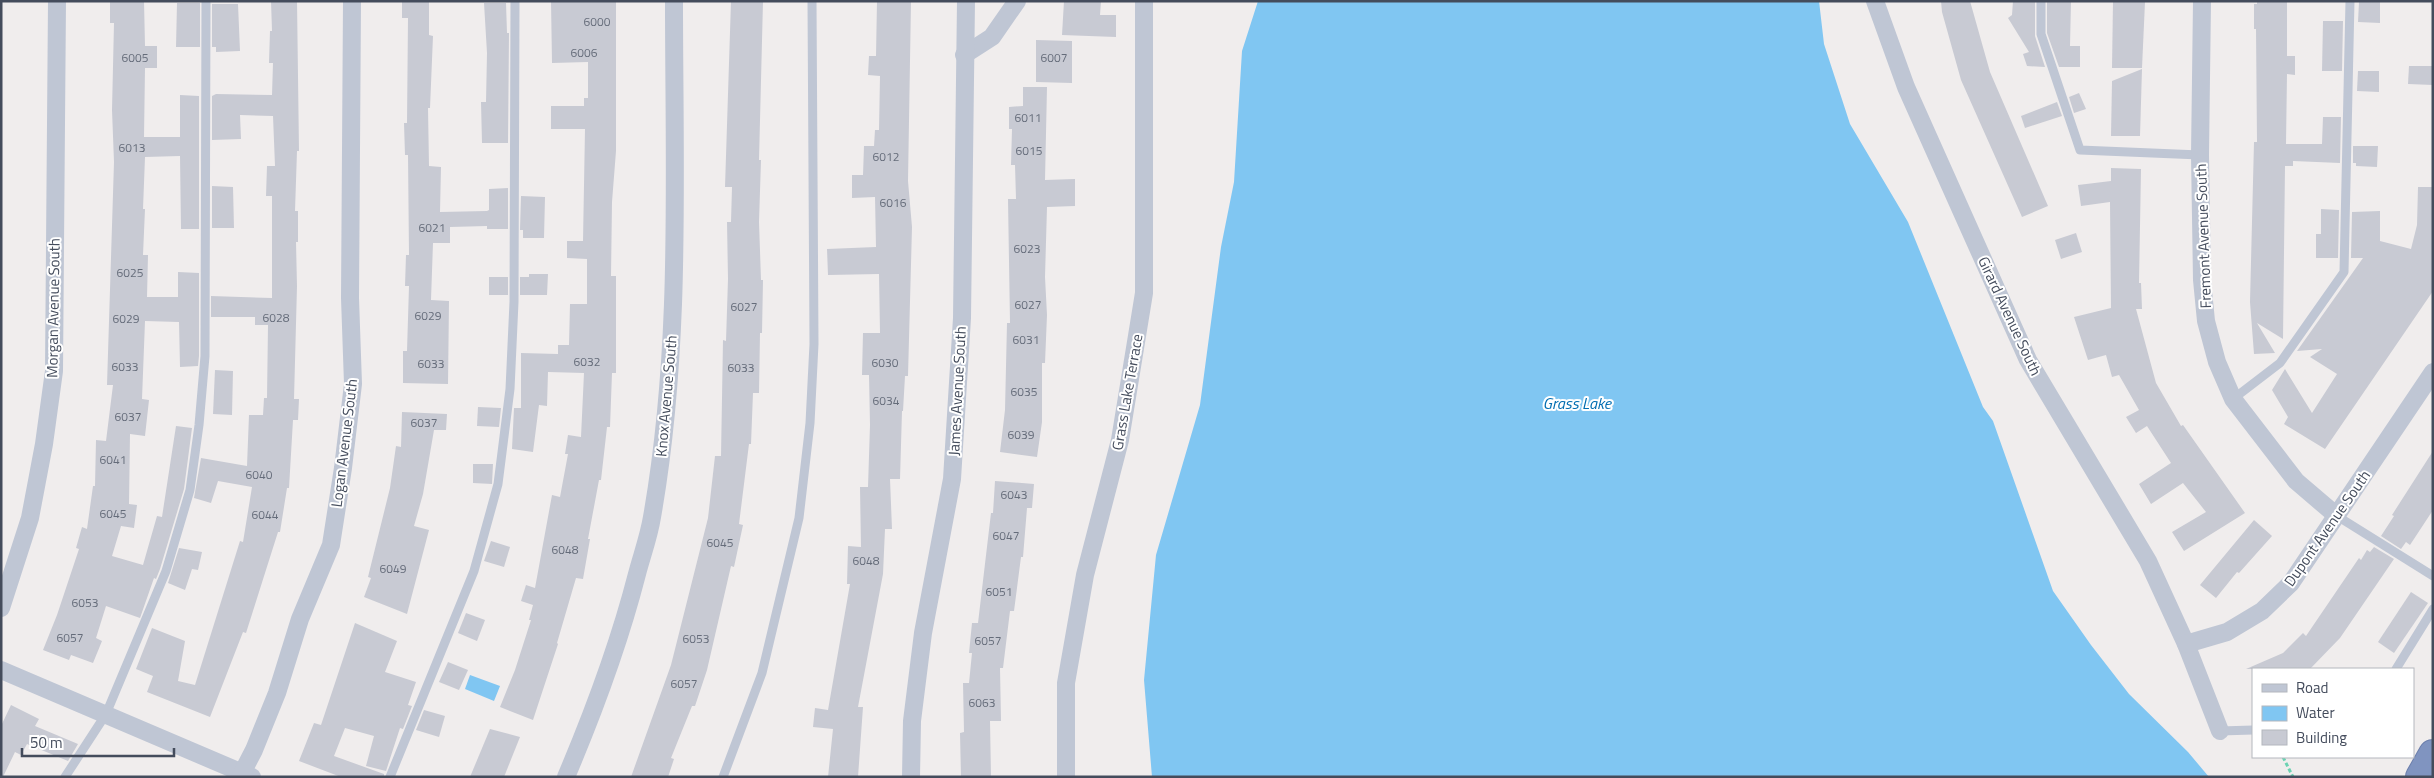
<svg xmlns="http://www.w3.org/2000/svg" width="2434" height="778" viewBox="0 0 2434 778" font-family="'Titillium Web',sans-serif">
<style>
.water{fill:#80c6f2}
.building{fill:#c8cad3}
.lines{fill:none;stroke-linecap:round;stroke-linejoin:round}
.motorway-casing{stroke:#6c7fac;stroke-width:30}
.path{stroke:#6cd2b2;stroke-width:3;stroke-dasharray:4 2.5;stroke-linecap:butt}
.service{stroke:#bfc6d4;stroke-width:9}
.minor{stroke:#bfc6d4;stroke-width:18}
.motorway{stroke:#8094c0;stroke-width:28}
.labels{text-anchor:middle;dominant-baseline:central;stroke-width:4;stroke-linejoin:round;paint-order:stroke}
.number-label{font-size:12px;fill:#656c7a}
.street-label{font-size:15px;fill:#444c5c;stroke:#fff}
.water-label{font-size:16px;font-style:italic;fill:#016db1;stroke:#fff}
</style>
<rect width="100%" height="100%" fill="#f0eded"/>
<g class="water">
<polygon points="1258,1 1819,1 1824,44 1850,124 1908,222 1983,407 1993,421 2053,591 2091,645 2129,694 2188,752 2209,777 1152,777 1144,680 1156,555 1200,405 1221,247 1234,182 1242,51"/>
<polygon points="470,675 500,686 494,701 465,689"/>
</g>
<g class="building">
<polygon points="110,1 144,1 145,46 157,46 157,68 145,68 144,137 180,137 180,95 199,96 199,229 181,229 180,156 145,157 143,209 145,209 143,255 148,255 147,297 178,297 178,272 199,273 199,356 198,366 180,367 179,322 145,321 142,399 149,400 145,436 130,434 129,504 137,505 134,528 121,526 112,556 143,565 157,516 162,517 176,426 192,428 184,489 160,569 156,579 154,578 140,618 106,606 96,638 102,641 93,663 71,655 69,660 43,650 57,615 79,549 76,548 82,527 87,529 93,486 95,486 96,440 106,441 113,385 107,385 114,162 112,110 114,23 110,23"/>
<polygon points="271,1 297,1 299,151 297,151 295,211 298,211 298,242 296,242 297,286 294,399 299,399 298,420 293,420 289,488 287,488 280,532 278,532 246,633 243,632 210,717 147,692 153,676 136,669 152,628 185,641 178,681 195,685 240,541 243,542 252,487 218,481 211,503 194,498 201,458 247,466 249,415 263,415 264,398 267,398 268,325 255,325 255,317 211,317 211,296 272,298 272,196 266,196 267,166 275,166 273,116 240,115 241,139 212,140 212,96 216,94 272,95 273,63 269,63 270,31 272,31"/>
<polygon points="402,1 429,1 429,35 433,36 430,108 428,108 429,166 441,167 440,212 487,211 489,210 489,189 508,188 508,229 487,229 487,226 450,227 450,243 433,243 431,300 449,301 448,384 403,383 403,351 407,351 409,286 405,286 406,255 409,255 408,155 405,155 404,123 407,123 408,18 402,18"/>
<polygon points="551,1 616,1 616,151 612,202 611,276 616,276 616,373 612,373 610,427 607,427 601,480 599,480 588,539 590,539 583,579 576,578 557,643 558,644 533,720 500,707 515,670 531,620 529,620 533,605 521,601 526,585 535,588 552,495 560,497 568,454 565,454 568,435 581,437 584,373 548,372 547,406 539,405 533,452 512,449 514,408 521,408 521,353 558,354 558,345 569,345 570,304 587,304 587,259 567,258 567,241 583,241 585,129 551,129 551,106 584,106 584,98 588,98 588,62 552,63"/>
<polygon points="731,1 763,1 759,160 761,160 759,222 761,280 763,280 762,333 760,333 759,393 753,393 751,444 749,444 739,524 743,525 734,567 731,566 707,670 695,706 692,706 671,758 674,759 668,777 631,777 671,665 708,518 715,456 721,456 723,340 726,341 728,279 727,222 731,222 732,187 725,187"/>
<polygon points="877,1 911,1 908,181 912,227 908,376 905,376 903,411 902,411 900,479 890,479 892,529 885,529 883,574 858,707 863,707 858,777 828,777 833,729 813,727 815,708 828,710 850,584 847,584 848,546 861,547 860,487 868,487 870,425 869,375 862,375 863,333 880,333 879,274 828,275 827,249 876,247 875,197 852,198 852,175 863,175 864,146 874,146 875,130 879,130 880,76 868,75 869,56 876,56"/>
<polygon points="1064,1 1101,1 1100,15 1116,15 1116,37 1062,35"/>
<polygon points="1941,1 1970,1 1990,72 2048,206 2022,217 1961,80 1942,12"/>
<polygon points="2013,1 2035,1 2035,36 2045,67 2027,66 2023,54 2029,52 2008,18 2012,15"/>
<polygon points="2047,1 2071,1 2070,46 2080,46 2080,67 2059,67 2047,33"/>
<polygon points="2113,1 2145,2 2142,68 2112,68"/>
<polygon points="2257,2 2287,2 2287,56 2295,56 2295,75 2287,74 2286,144 2322,144 2323,117 2341,117 2340,163 2293,161 2293,166 2285,166 2283,339 2257,323 2275,353 2254,354 2250,302 2254,142 2257,142 2256,29 2254,29 2254,4 2257,4"/>
<polygon points="2359,2 2380,2 2380,23 2358,22"/>
<polygon points="177,3 200,3 200,47 176,47"/>
<polygon points="484,3 506,3 507,33 509,33 508,143 482,143 481,102 486,102 487,53"/>
<polygon points="212,4 238,4 240,51 216,52 216,47 212,47"/>
<polygon points="2323,21 2343,21 2342,71 2322,71"/>
<polygon points="1036,40 1072,41 1072,83 1036,82"/>
<polygon points="2409,66 2433,66 2433,85 2408,84"/>
<polygon points="2142,69 2140,136 2111,136 2112,81"/>
<polygon points="2358,71 2379,71 2379,92 2357,91"/>
<polygon points="1023,87 1047,87 1045,180 1075,179 1075,206 1047,207 1045,277 1047,315 1045,363 1042,363 1042,422 1037,457 1000,452 1005,410 1007,323 1010,323 1008,199 1016,199 1015,165 1011,165 1012,129 1009,129 1009,107 1023,106"/>
<polygon points="2079,93 2086,109 2074,113 2069,97"/>
<polygon points="2057,102 2062,116 2025,128 2021,116"/>
<polygon points="2353,146 2378,146 2377,167 2356,166 2356,163 2353,163"/>
<polygon points="2111,168 2141,169 2139,283 2141,283 2142,309 2136,309 2156,383 2181,426 2183,425 2245,513 2184,551 2172,532 2206,512 2183,483 2151,504 2139,484 2171,463 2147,426 2136,433 2126,417 2139,410 2119,375 2112,377 2106,355 2088,360 2074,317 2111,308 2110,202 2081,206 2078,185 2111,181"/>
<polygon points="212,186 233,187 234,228 212,228"/>
<polygon points="2418,187 2433,187 2433,291 2325,449 2284,424 2288,417 2272,390 2285,369 2312,413 2337,374 2310,357 2322,349 2297,351 2363,258 2351,258 2352,212 2380,211 2380,241 2411,249 2417,225"/>
<polygon points="521,196 545,197 544,238 523,238 523,230 520,230"/>
<polygon points="2321,209 2339,210 2338,258 2316,258 2316,234 2321,234"/>
<polygon points="2076,233 2082,252 2061,259 2055,240"/>
<polygon points="529,274 548,274 547,295 520,295 520,277 529,277"/>
<rect x="489" y="277" width="19" height="18"/>
<polygon points="215,370 233,371 232,415 213,414"/>
<polygon points="478,407 501,408 499,427 477,426"/>
<polygon points="402,412 447,414 446,430 434,430 423,494 414,526 429,530 407,614 364,597 371,578 368,577 390,488 396,446 401,447"/>
<polygon points="2433,451 2433,510 2410,545 2406,542 2401,549 2381,536 2394,516 2392,515"/>
<polygon points="473,464 493,464 492,484 473,483"/>
<polygon points="995,481 1034,484 1032,508 1027,508 1023,557 1021,557 1014,611 1010,611 1003,668 1000,668 1001,721 990,721 991,777 961,777 960,733 964,732 963,683 969,683 972,653 969,653 972,623 978,623 991,513 993,513"/>
<polygon points="2254,520 2272,536 2239,573 2237,572 2216,598 2200,585"/>
<polygon points="491,541 510,547 504,567 484,561"/>
<polygon points="2374,547 2394,559 2340,638 2310,669 2246,669 2283,653 2303,633 2306,636 2359,558 2361,560 2367,550 2370,552"/>
<polygon points="179,548 202,552 198,570 192,569 185,590 168,583"/>
<polygon points="2411,592 2428,603 2394,653 2378,642"/>
<polygon points="466,613 485,620 477,641 458,633"/>
<polygon points="355,623 397,641 385,672 416,682 408,705 412,706 403,729 400,728 386,771 366,766 374,736 345,728 334,756 384,774 384,777 341,777 299,761 314,723 321,725"/>
<polygon points="448,662 468,670 459,690 439,682"/>
<polygon points="11,705 39,719 35,726 78,744 68,761 27,744 21,755 15,752 3,777 1,777 1,726"/>
<polygon points="424,710 445,716 439,737 416,730"/>
<polygon points="490,729 520,737 504,777 470,777"/>
</g>
<g class="lines">
<g class="motorway-casing">
<polyline id="motorway" points="2420,777 2433,754"/>
</g>
<polyline class="path" points="2283,757 2293,777"/>
<g class="service">
<polyline points="2041,1 2041,34 2080,150 2200,155"/>
<polyline points="2233,399 2280,363 2344,272 2350,1"/>
<polyline points="2337,516 2433,576"/>
<polyline points="2396,669 2433,609"/>
<polyline points="2220,731 2253,730"/>
<polyline points="65,777 106,714 166,571 190,490 199,425 205,356 206,1"/>
<polyline points="390,777 474,571 498,484 510,389 514,302 515,1"/>
<polyline points="723,777 762,673 799,518 810,423 814,344 812,1"/>
</g>
<g class="minor">
<polyline points="1875,1 1906,87 2028,360 2148,561 2186,644 2220,731"/>
<polyline points="2202,1 2200,155 2202,280 2206,321 2217,362 2233,399 2296,481 2337,516"/>
<polyline points="964,55 992,37 1017,1"/>
<polyline points="1,608 30,518 44,444 54,371 57,1"/>
<polyline points="2186,644 2227,632 2262,611 2291,583 2433,372"/>
<polyline points="1,670 252,777"/>
<polyline points="240,777 254,750 277,693 300,619 331,545 343,468 353,384 350,298 352,1"/>
<path d="M566,777C594,711 619,644 637,574C642,555 649,536 652,517C682,347 674,173 674,1"/>
<polyline points="911,777 912,721 923,633 952,479 962,318 966,1"/>
<polyline points="1066,777 1066,683 1085,575 1120,440 1144,293 1144,1"/>
</g>
<use href="#motorway" class="motorway"/>
</g>
<g class="labels">
<g class="number-label">
<text x="597" y="21">6000</text>
<text x="584" y="52">6006</text>
<text x="135" y="57">6005</text>
<text x="1054" y="57">6007</text>
<text x="1028" y="117">6011</text>
<text x="132" y="147">6013</text>
<text x="1029" y="150">6015</text>
<text x="886" y="156">6012</text>
<text x="893" y="202">6016</text>
<text x="432" y="227">6021</text>
<text x="1027" y="248">6023</text>
<text x="130" y="272">6025</text>
<text x="1028" y="304">6027</text>
<text x="744" y="306">6027</text>
<text x="428" y="315">6029</text>
<text x="276" y="317">6028</text>
<text x="126" y="318">6029</text>
<text x="1026" y="339">6031</text>
<text x="587" y="361">6032</text>
<text x="885" y="362">6030</text>
<text x="431" y="363">6033</text>
<text x="125" y="366">6033</text>
<text x="741" y="367">6033</text>
<text x="1024" y="391">6035</text>
<text x="886" y="400">6034</text>
<text x="128" y="416">6037</text>
<text x="424" y="422">6037</text>
<text x="1021" y="434">6039</text>
<text x="113" y="459">6041</text>
<text x="259" y="474">6040</text>
<text x="1014" y="494">6043</text>
<text x="113" y="513">6045</text>
<text x="265" y="514">6044</text>
<text x="1006" y="535">6047</text>
<text x="720" y="542">6045</text>
<text x="565" y="549">6048</text>
<text x="866" y="560">6048</text>
<text x="393" y="568">6049</text>
<text x="999" y="591">6051</text>
<text x="85" y="602">6053</text>
<text x="70" y="637">6057</text>
<text x="696" y="638">6053</text>
<text x="988" y="640">6057</text>
<text x="684" y="683">6057</text>
<text x="982" y="702">6063</text>
</g>
<g class="street-label">
<text transform="translate(2203 236) rotate(-92)">Fremont Avenue South</text>
<text transform="translate(53 308) rotate(-89)">Morgan Avenue South</text>
<text transform="translate(2010 316) rotate(65)">Girard Avenue South</text>
<text transform="translate(957 391) rotate(-87)">James Avenue South</text>
<text transform="translate(1127 392) rotate(-80)">Grass Lake Terrace</text>
<text transform="translate(666 396) rotate(-85)">Knox Avenue South</text>
<text transform="translate(344 443) rotate(-83)">Logan Avenue South</text>
<text transform="translate(2327 528) rotate(-55)">Dupont Avenue South</text>
</g>
<g class="water-label">
<text x="1577" y="403">Grass Lake</text>
</g>
</g>
<rect width="2434" height="778" fill="none" stroke="#444c5c" stroke-width="5"/>
<rect x="2252" y="668" width="162" height="90" fill="#ffffff" stroke="#b4b7be"/>
<rect x="2262" y="684" width="25" height="8" fill="#bfc6d4" stroke="#b4b7be"/>
<text x="2296" y="693" font-size="15" fill="#444c5c">Road</text>
<rect x="2262" y="706" width="25" height="15" fill="#80c6f2" stroke="#b4b7be"/>
<text x="2296" y="718" font-size="15" fill="#444c5c">Water</text>
<rect x="2262" y="730" width="25" height="15" fill="#c8cad3" stroke="#b4b7be"/>
<text x="2296" y="743" font-size="15" fill="#444c5c">Building</text>
<path d="M22 748v8h152v-8" fill="none" stroke="#444c5c" stroke-width="2.5"/>
<text x="30" y="748" font-size="15" fill="#444c5c" stroke="#ffffff" stroke-width="4" paint-order="stroke">50 m</text>
</svg>
